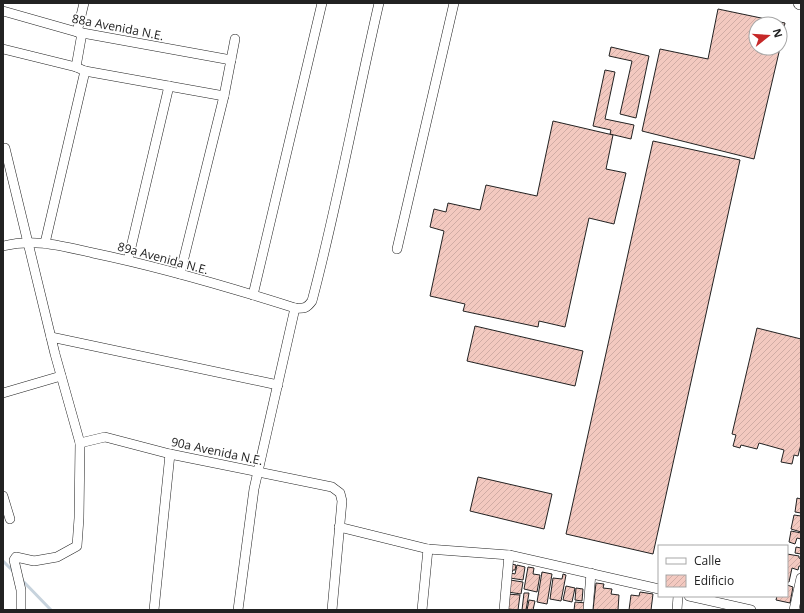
<svg xmlns="http://www.w3.org/2000/svg" width="804" height="613" viewBox="0 0 804 613" font-family="'Open Sans',sans-serif">
<style>
.lines{fill:none;stroke-linecap:round;stroke-linejoin:round}
.stream{stroke:#c7d3dd;stroke-width:3}
.building{fill:url(#building-hatch);stroke:#222}
.street-casing{stroke:#222;stroke-width:10}
.secondary-casing{stroke:#222;stroke-width:14}
.street{stroke:#fff;stroke-width:9}
.secondary{stroke:#fff;stroke-width:13}
.labels{text-anchor:middle;dominant-baseline:central;stroke-width:3;stroke-linejoin:round;paint-order:stroke}
.street-label{font-size:12px;fill:#222;stroke:#fff}
</style>
<defs>
<pattern id="building-hatch" width="6" height="6" patternUnits="userSpaceOnUse"><rect width="6" height="6" fill="#f3c9c0"/><path d="M-1 1l2-2M0 6l6-6M5 7l2-2" fill="none" stroke="#d0aca5"/></pattern>
</defs>
<rect width="100%" height="100%" fill="#fff"/>
<g class="lines">
<g class="stream">
<polyline points="3,561 14,572"/>
<polyline points="21,579 51,610"/>
</g>
</g>
<g class="building">
<polygon points="718,9 785,23 780,46 780,24 756,24 756,48 780,48 754,159 642,131 660,49 708,59"/>
<polygon points="611,47 649,56 636,118 620,114 632,61 609,56"/>
<polygon points="605,70 615,72 605,119 634,125 631,139 610,134 611,130 593,126"/>
<polygon points="553,121 613,135 606,169 626,173 614,224 589,218 565,327 539,321 538,327 463,311 465,304 430,296 444,231 430,227 434,209 446,212 448,203 480,210 486,185 537,196"/>
<polygon points="653,141 740,160 653,554 566,534"/>
<polygon points="475,326 583,351 575,386 467,361"/>
<polygon points="757,328 801,339 801,444 798,456 794,455 792,464 781,462 784,450 759,443 757,449 741,445 740,448 733,446 736,435 732,434"/>
<polygon points="478,477 552,494 544,529 470,511"/>
<polygon points="797,498 801,499 801,513 795,512"/>
<polygon points="794,515 801,516 801,532 791,529"/>
<polygon points="791,531 801,533 801,539 797,538 795,544 789,542"/>
<polygon points="796,547 801,548 801,554 795,553"/>
<polygon points="787,554 799,556 799,558 801,559 801,566 799,566 798,570 792,568 789,582 787,582"/>
<polygon points="511,564 516,565 515,570 513,570 512,572 510,572"/>
<polygon points="517,565 525,567 523,580 510,578 511,573 515,574"/>
<polygon points="528,567 534,568 533,574 540,575 537,592 524,589"/>
<polygon points="542,572 552,574 547,604 537,602"/>
<polygon points="563,574 566,575 561,601 550,599 553,578 562,579"/>
<polygon points="510,580 523,582 521,594 508,592"/>
<polygon points="596,583 604,584 603,588 612,589 611,594 619,595 618,610 593,610"/>
<polygon points="787,585 793,587 790,603 776,600 777,596 787,596"/>
<polygon points="566,586 575,588 572,602 563,600"/>
<polygon points="576,588 583,589 582,601 575,600"/>
<polygon points="640,592 653,594 651,610 629,610 631,595 639,596"/>
<polygon points="524,593 529,593 526,610 522,610"/>
<polygon points="507,594 520,595 518,610 508,609"/>
<polygon points="529,600 535,601 533,610 527,610"/>
<polygon points="575,602 586,603 585,610 574,610"/>
</g>
<g class="lines">
<g class="street-casing">
<g id="street">
<polyline points="3,11 77,32 231,60"/>
<polyline points="77,32 84,3"/>
<polyline points="3,49 76,67 85,71 224,96"/>
<polyline points="76,67 82,33"/>
<polyline points="5,148 55,354 80,443 79,518 77,546 57,557 34,561 16,557 14,560 21,590 21,610"/>
<polyline points="45,243 85,71"/>
<path d="M3,246C35,238 61,246 93,253C161,267 229,287 295,308C304,309 307,308 312,301C338,203 356,102 379,3"/>
<polyline points="397,249 454,3"/>
<polyline points="128,260 169,86"/>
<polyline points="180,274 224,96 235,39"/>
<polyline points="253,295 322,3"/>
<polyline points="51,337 278,385"/>
<polyline points="3,393 61,376"/>
<polyline points="80,443 105,437 170,454 332,487 340,493 342,501 332,610"/>
<polyline points="3,496 10,519"/>
<polyline points="339,527 428,549 509,555 659,589"/>
<polyline points="689,596 751,610"/>
<polyline points="154,610 170,454"/>
<polyline points="238,610 254,489 295,308"/>
<polyline points="422,610 428,549"/>
<polyline points="504,610 509,555"/>
<polyline points="588,610 591,573"/>
<polyline points="677,610 678,596"/>
<polyline points="794,610 801,578"/>
</g>
</g>
<g class="secondary-casing">
<polyline id="secondary" points="800,3 801,3"/>
</g>
<use href="#street" class="street"/>
<use href="#secondary" class="secondary"/>
</g>
<g class="labels">
<g class="street-label">
<text transform="translate(118 27) rotate(11)">88a Avenida N.E.</text>
<text transform="translate(163 258) rotate(15)">89a Avenida N.E.</text>
<text transform="translate(217 451) rotate(12)">90a Avenida N.E.</text>
</g>
</g>
<rect width="804" height="613" fill="none" stroke="#222222" stroke-width="8"/>
<rect x="658" y="545" width="130" height="52" fill="#ffffff" stroke="#a7a7a7"/>
<rect x="666" y="558" width="20" height="6" fill="#ffffff" stroke="#a7a7a7"/>
<text x="694" y="565" font-size="12" fill="#222222">Calle</text>
<rect x="666" y="575" width="20" height="12" fill="url(#building-hatch)" stroke="#a7a7a7"/>
<text x="694" y="585" font-size="12" fill="#222222">Edificio</text>
<g transform="translate(768 36) rotate(73)"><circle r="19" fill="#ffffff" stroke="#a7a7a7"/>
<path d="M0-3L7 15L0 10L-7 15Z" fill="#c62828"/>
<text y="-6" font-size="11" font-weight="bold" text-anchor="middle" fill="#222222">N</text>
</g>
</svg>
